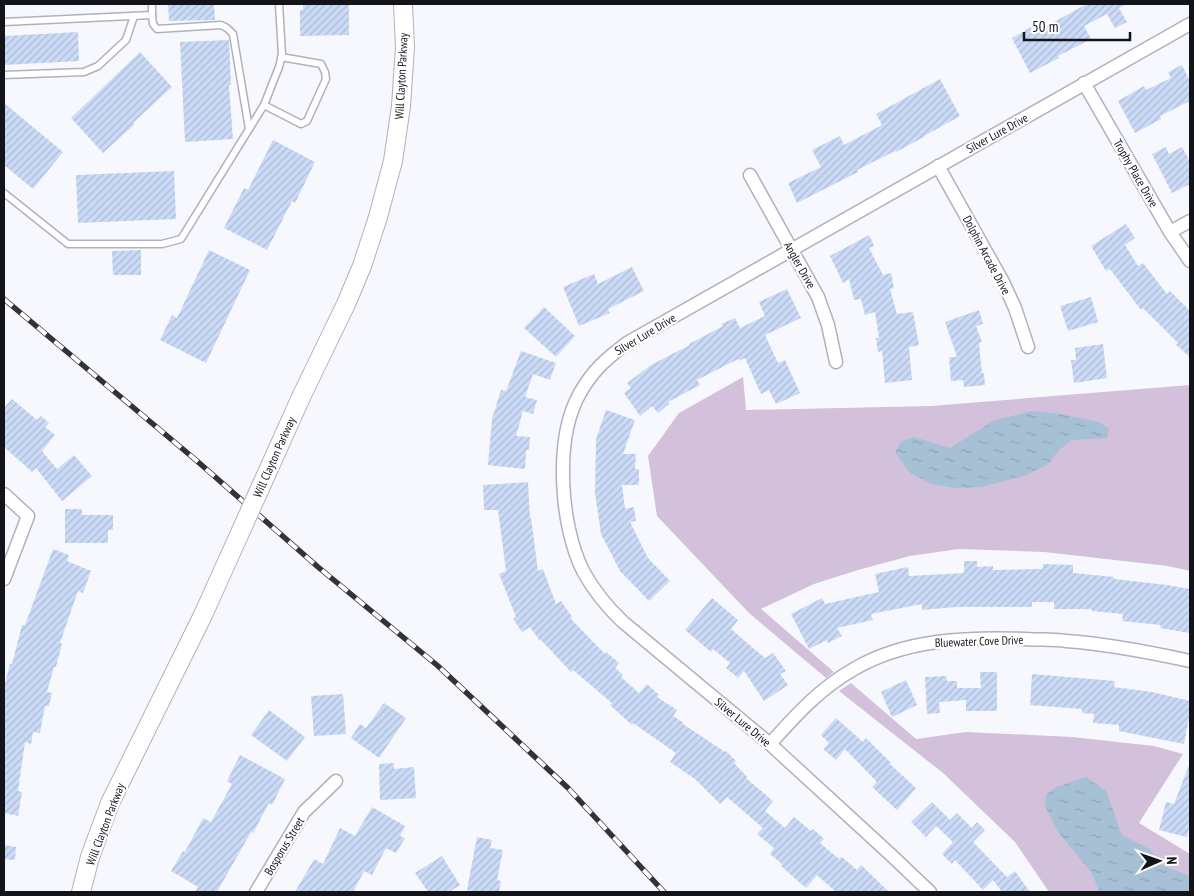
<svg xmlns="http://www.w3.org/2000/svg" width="1194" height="896" viewBox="0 0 1194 896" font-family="'PT Sans Narrow',sans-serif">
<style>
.grass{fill:#d3c0da}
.water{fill:url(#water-ripples)}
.building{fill:url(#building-hatch)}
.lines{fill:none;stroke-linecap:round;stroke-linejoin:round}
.lane-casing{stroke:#afb1bf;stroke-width:9}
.street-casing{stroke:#afb1bf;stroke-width:15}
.secondary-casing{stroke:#afb1bf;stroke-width:20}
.lane{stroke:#fff;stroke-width:6}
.street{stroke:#fff;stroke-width:12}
.secondary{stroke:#fff;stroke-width:18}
.rail-casing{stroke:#323339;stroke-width:5.5}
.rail{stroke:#fff;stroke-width:4;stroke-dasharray:11;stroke-linecap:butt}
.secondary-bridge-casing{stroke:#afb1bf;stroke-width:20;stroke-linecap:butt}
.secondary-bridge{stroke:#fff;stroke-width:18}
.labels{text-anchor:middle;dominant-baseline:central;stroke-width:4.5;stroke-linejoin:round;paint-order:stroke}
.street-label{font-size:12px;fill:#131419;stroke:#fff}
</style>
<defs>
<pattern id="water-ripples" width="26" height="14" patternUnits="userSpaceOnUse" patternTransform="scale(1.25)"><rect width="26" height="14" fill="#a6c0d6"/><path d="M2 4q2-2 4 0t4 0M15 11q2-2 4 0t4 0" fill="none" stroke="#8ea4b7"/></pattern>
<pattern id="building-hatch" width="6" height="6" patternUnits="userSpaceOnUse" patternTransform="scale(1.25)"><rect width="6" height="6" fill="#cbdbf7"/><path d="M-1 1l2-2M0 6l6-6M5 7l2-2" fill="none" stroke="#adbbd3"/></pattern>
</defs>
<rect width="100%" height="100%" fill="#f7f8fe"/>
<g class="grass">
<polygon points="743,377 746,410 931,406 1190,385 1190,571 1168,566 1044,552 959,549 910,556 858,570 814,584 761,609 834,672 826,678 749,613 657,516 648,456 679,413"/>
<polygon points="851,683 916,739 966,732 1072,737 1154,746 1183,754 1139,823 1190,854 1190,892 1049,892 1015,842 943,773 839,691"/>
</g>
<g class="water">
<polygon points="1031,411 1060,414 1099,422 1109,429 1107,438 1072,440 1059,450 1048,464 1024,476 981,487 955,488 932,484 910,473 895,452 901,442 914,437 950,448 993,421"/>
<polygon points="1086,777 1106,791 1122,835 1151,850 1159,864 1187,875 1190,879 1190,892 1100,892 1091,872 1058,832 1045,806 1046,795 1054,788"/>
</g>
<g class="building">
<polygon points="168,4 214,4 215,20 169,21"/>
<polygon points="303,4 349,4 349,35 300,36 300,10 303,10"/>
<polygon points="1087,4 1127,4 1119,8 1127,22 1115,28 1107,14 1084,26 1091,39 1058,56 1059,58 1030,73 1012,38 1040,22 1043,28"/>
<polygon points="78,32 79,61 4,65 4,36"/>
<polygon points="229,40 231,85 229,85 233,139 185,142 180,42"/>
<polygon points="140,52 172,87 133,123 134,125 103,153 71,118"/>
<polygon points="1182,65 1190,82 1190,101 1160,116 1161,119 1135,133 1118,101 1144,86 1146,90 1171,78 1168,72"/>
<polygon points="940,79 960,116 924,136 924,137 896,152 895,151 857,170 858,172 797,203 788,183 821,167 812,150 840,136 844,145 882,125 876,114"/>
<polygon points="4,103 63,152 33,189 4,165"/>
<polygon points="273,140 315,162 295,203 292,201 267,250 224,228 244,188 248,190"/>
<polygon points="1166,147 1169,154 1182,147 1190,162 1190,184 1172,193 1152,154"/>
<polygon points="174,171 176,219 78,223 76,175"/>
<polygon points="1126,224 1135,238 1125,245 1138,266 1143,263 1167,294 1170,291 1190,311 1190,357 1176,345 1178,343 1143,308 1141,310 1110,269 1106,271 1091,246"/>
<polygon points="869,235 874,246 869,248 883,275 891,273 894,288 890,289 897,314 913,312 919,345 909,347 912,380 885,383 882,351 878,352 876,338 879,338 875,312 865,315 861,299 854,300 849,279 843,283 830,256"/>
<polygon points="141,250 141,275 113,275 112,251"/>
<polygon points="209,250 250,270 206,363 160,340 172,315 177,318"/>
<polygon points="632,267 644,291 608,309 610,313 579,326 563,287 594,274 598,284"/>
<polygon points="787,289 801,318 765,335 778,363 785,360 800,393 776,404 769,390 761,394 745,358 739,361 738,359 697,380 700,385 668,402 669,404 658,413 652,406 640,416 624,393 631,388 627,383 651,365 690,345 689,344 723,326 721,324 735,318 740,328 765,316 759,302"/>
<polygon points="1091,297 1098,322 1068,331 1060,306"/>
<polygon points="544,307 575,336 556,357 524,328"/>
<polygon points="979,310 983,324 976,326 982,342 979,343 982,374 984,373 985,385 964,387 963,380 951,381 949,357 957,357 945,322"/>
<polygon points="1103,344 1107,378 1074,383 1071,360 1076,360 1075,348"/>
<polygon points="521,351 556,363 550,380 533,374 525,397 537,400 533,414 523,411 516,436 530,437 529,450 526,450 525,469 488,465 492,419 501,390 506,391"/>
<polygon points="12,399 37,420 41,416 49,423 45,427 55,435 42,451 57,469 74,455 92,476 62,501 36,468 32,472 4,447 4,408"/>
<polygon points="606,410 635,420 623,454 636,454 635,469 639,469 639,485 622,485 625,509 634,507 636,521 630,522 648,558 670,581 649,601 620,571 601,534 595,493 596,439"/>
<polygon points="528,482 530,518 531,518 538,571 543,569 556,604 561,601 572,617 571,619 605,654 606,652 619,663 615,668 623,675 621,677 639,693 647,684 659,695 657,697 677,710 673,716 684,723 683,724 725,752 726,751 736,761 734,763 747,777 746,778 773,801 765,811 785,828 794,817 811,831 813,829 824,839 820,843 839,859 842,857 857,870 861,865 889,892 836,892 817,875 806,888 781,866 782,864 770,854 774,848 757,834 763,828 727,797 720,804 695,779 670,762 676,753 633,723 632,725 610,705 612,703 573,670 571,672 541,640 540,641 530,627 522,632 513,619 516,617 499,574 506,571 498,510 484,510 483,485"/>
<polygon points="65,509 82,509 82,515 113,515 113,530 108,530 108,543 65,543"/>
<polygon points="53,549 69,555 67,561 91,571 83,593 78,591 60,643 62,644 56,667 54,667 47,692 52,693 49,706 45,706 40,733 33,732 31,744 25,742 18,791 22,792 18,816 4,813 4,688 10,664 12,664 22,625 25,625"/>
<polygon points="964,561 977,561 977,567 993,566 993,570 1043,569 1043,564 1073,565 1073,573 1114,577 1114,579 1167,585 1190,589 1190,626 1189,633 1160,628 1161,625 1122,621 1123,614 1092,611 1092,609 1054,609 1054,602 1032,602 1032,607 956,607 922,610 922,604 871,614 873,620 837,628 842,636 828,643 827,640 809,649 791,614 822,598 825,604 879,592 875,574 908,567 909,576 964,573"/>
<polygon points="712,598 738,620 731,629 765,658 773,653 786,671 780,674 788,685 764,701 744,671 738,678 726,668 730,663 713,649 711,652 685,630"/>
<polygon points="980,672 997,672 997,711 966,711 966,700 939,702 940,713 927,714 925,677 946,676 947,681 957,681 957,688 981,688"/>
<polygon points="1032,674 1115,681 1114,687 1152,692 1190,701 1190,713 1184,744 1119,731 1119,725 1093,723 1094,714 1082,713 1082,709 1030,705"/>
<polygon points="906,680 917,705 892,717 881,692"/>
<polygon points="343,694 346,734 314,736 311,696"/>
<polygon points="384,703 406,718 379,758 351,738 360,724 366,728"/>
<polygon points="269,710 305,737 287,761 251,735"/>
<polygon points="836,718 863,742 866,738 891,763 890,764 916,788 897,810 872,787 877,782 845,749 836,760 823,749 829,743 821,735"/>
<polygon points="240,755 285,779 272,805 269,803 253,833 251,832 217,892 195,892 198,887 171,871 183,851 185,852 203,818 211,822 232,784 227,781"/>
<polygon points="394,763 394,769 414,767 416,798 380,800 379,764"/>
<polygon points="1189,765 1190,765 1190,823 1187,837 1159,830 1166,802 1174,804"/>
<polygon points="932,802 950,820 957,813 972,828 977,822 985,830 973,842 1007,877 1015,871 1030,892 1002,892 993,880 983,890 955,860 952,864 942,854 953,842 936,826 926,837 911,822"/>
<polygon points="372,807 405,826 400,836 405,838 396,853 386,848 372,875 364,871 353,892 295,892 314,859 323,864 340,828 355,836"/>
<polygon points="477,837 492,840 490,848 503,850 497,880 501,881 499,892 479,892 467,890"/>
<polygon points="4,845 16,847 15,860 4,859"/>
<polygon points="442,856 460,885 449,892 428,892 415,873"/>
</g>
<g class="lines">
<g class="lane-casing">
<g id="lane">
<polyline points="152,15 153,24 157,29 221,25 227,28 233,34 249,129"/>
<polyline points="4,22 152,15 152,4"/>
<polyline points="4,75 84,72 98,66 126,40 134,16"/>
<polyline points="264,105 301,124 307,121 326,79 325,72 321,64 281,57"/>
<polyline points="4,193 68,244 162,244 181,239 264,105 279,67 282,55 279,4"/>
</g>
</g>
<g class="street-casing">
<g id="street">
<polyline points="1084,83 1170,232 1190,261"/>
<polyline points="938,166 1003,282 1015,308 1028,347"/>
<polyline points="750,175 818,297 828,325 836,362"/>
<polyline points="1170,232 1190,221"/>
<polyline points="4,494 28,516 4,579"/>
<path d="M770,744C796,715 819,689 854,669C905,639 967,637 1025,639C1038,640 1053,639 1066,641C1108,644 1149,652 1190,661"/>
<polyline points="256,892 304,812 336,781"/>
<path d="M930,892L890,854L770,744L623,622C607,607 594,591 583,571C560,525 554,438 580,393C593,370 606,359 627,343L1190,24"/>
</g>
</g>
<g class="secondary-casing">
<g id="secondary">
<polyline points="302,395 346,304 362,266 378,217 393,161 401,106 405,47 403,4"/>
<polyline points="81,892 90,857 110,803 203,615"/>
</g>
</g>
<use href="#lane" class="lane"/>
<use href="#street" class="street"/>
<use href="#secondary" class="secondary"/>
<g class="rail-casing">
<polyline id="rail" points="4,299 197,461 318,567 438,666 568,788 664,892"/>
</g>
<use href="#rail" class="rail"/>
<g class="secondary-bridge-casing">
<polyline id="secondary-bridge" points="203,615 302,395"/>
</g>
<use href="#secondary-bridge" class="secondary-bridge"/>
</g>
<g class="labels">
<g class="street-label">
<text transform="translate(401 76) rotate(-87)">Will Clayton Parkway</text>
<text transform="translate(997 133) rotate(-29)">Silver Lure Drive</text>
<text transform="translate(1136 173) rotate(60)">Trophy Place Drive</text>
<text transform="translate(987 255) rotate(62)">Dolphin Arcade Drive</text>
<text transform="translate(800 265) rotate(61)">Angler Drive</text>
<text transform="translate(645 334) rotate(-31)">Silver Lure Drive</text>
<text transform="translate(274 457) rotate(-66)">Will Clayton Parkway</text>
<text transform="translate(979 641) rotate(-2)">Bluewater Cove Drive</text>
<text transform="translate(743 722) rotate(40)">Silver Lure Drive</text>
<text transform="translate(105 824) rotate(-69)">Will Clayton Parkway</text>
<text transform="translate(284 846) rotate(-59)">Bosporus Street</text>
</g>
</g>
<rect width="1194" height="896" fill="none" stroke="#131419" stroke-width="10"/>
<g transform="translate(1159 861) rotate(88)" stroke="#ffffff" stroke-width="4" paint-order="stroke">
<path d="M0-4L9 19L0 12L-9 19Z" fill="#131419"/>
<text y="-8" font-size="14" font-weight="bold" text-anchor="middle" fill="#131419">N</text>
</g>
<path d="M1024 32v8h106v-8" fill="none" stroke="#131419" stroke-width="2.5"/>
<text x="1032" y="32" font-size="15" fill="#131419" stroke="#ffffff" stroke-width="4" paint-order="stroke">50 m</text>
</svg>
